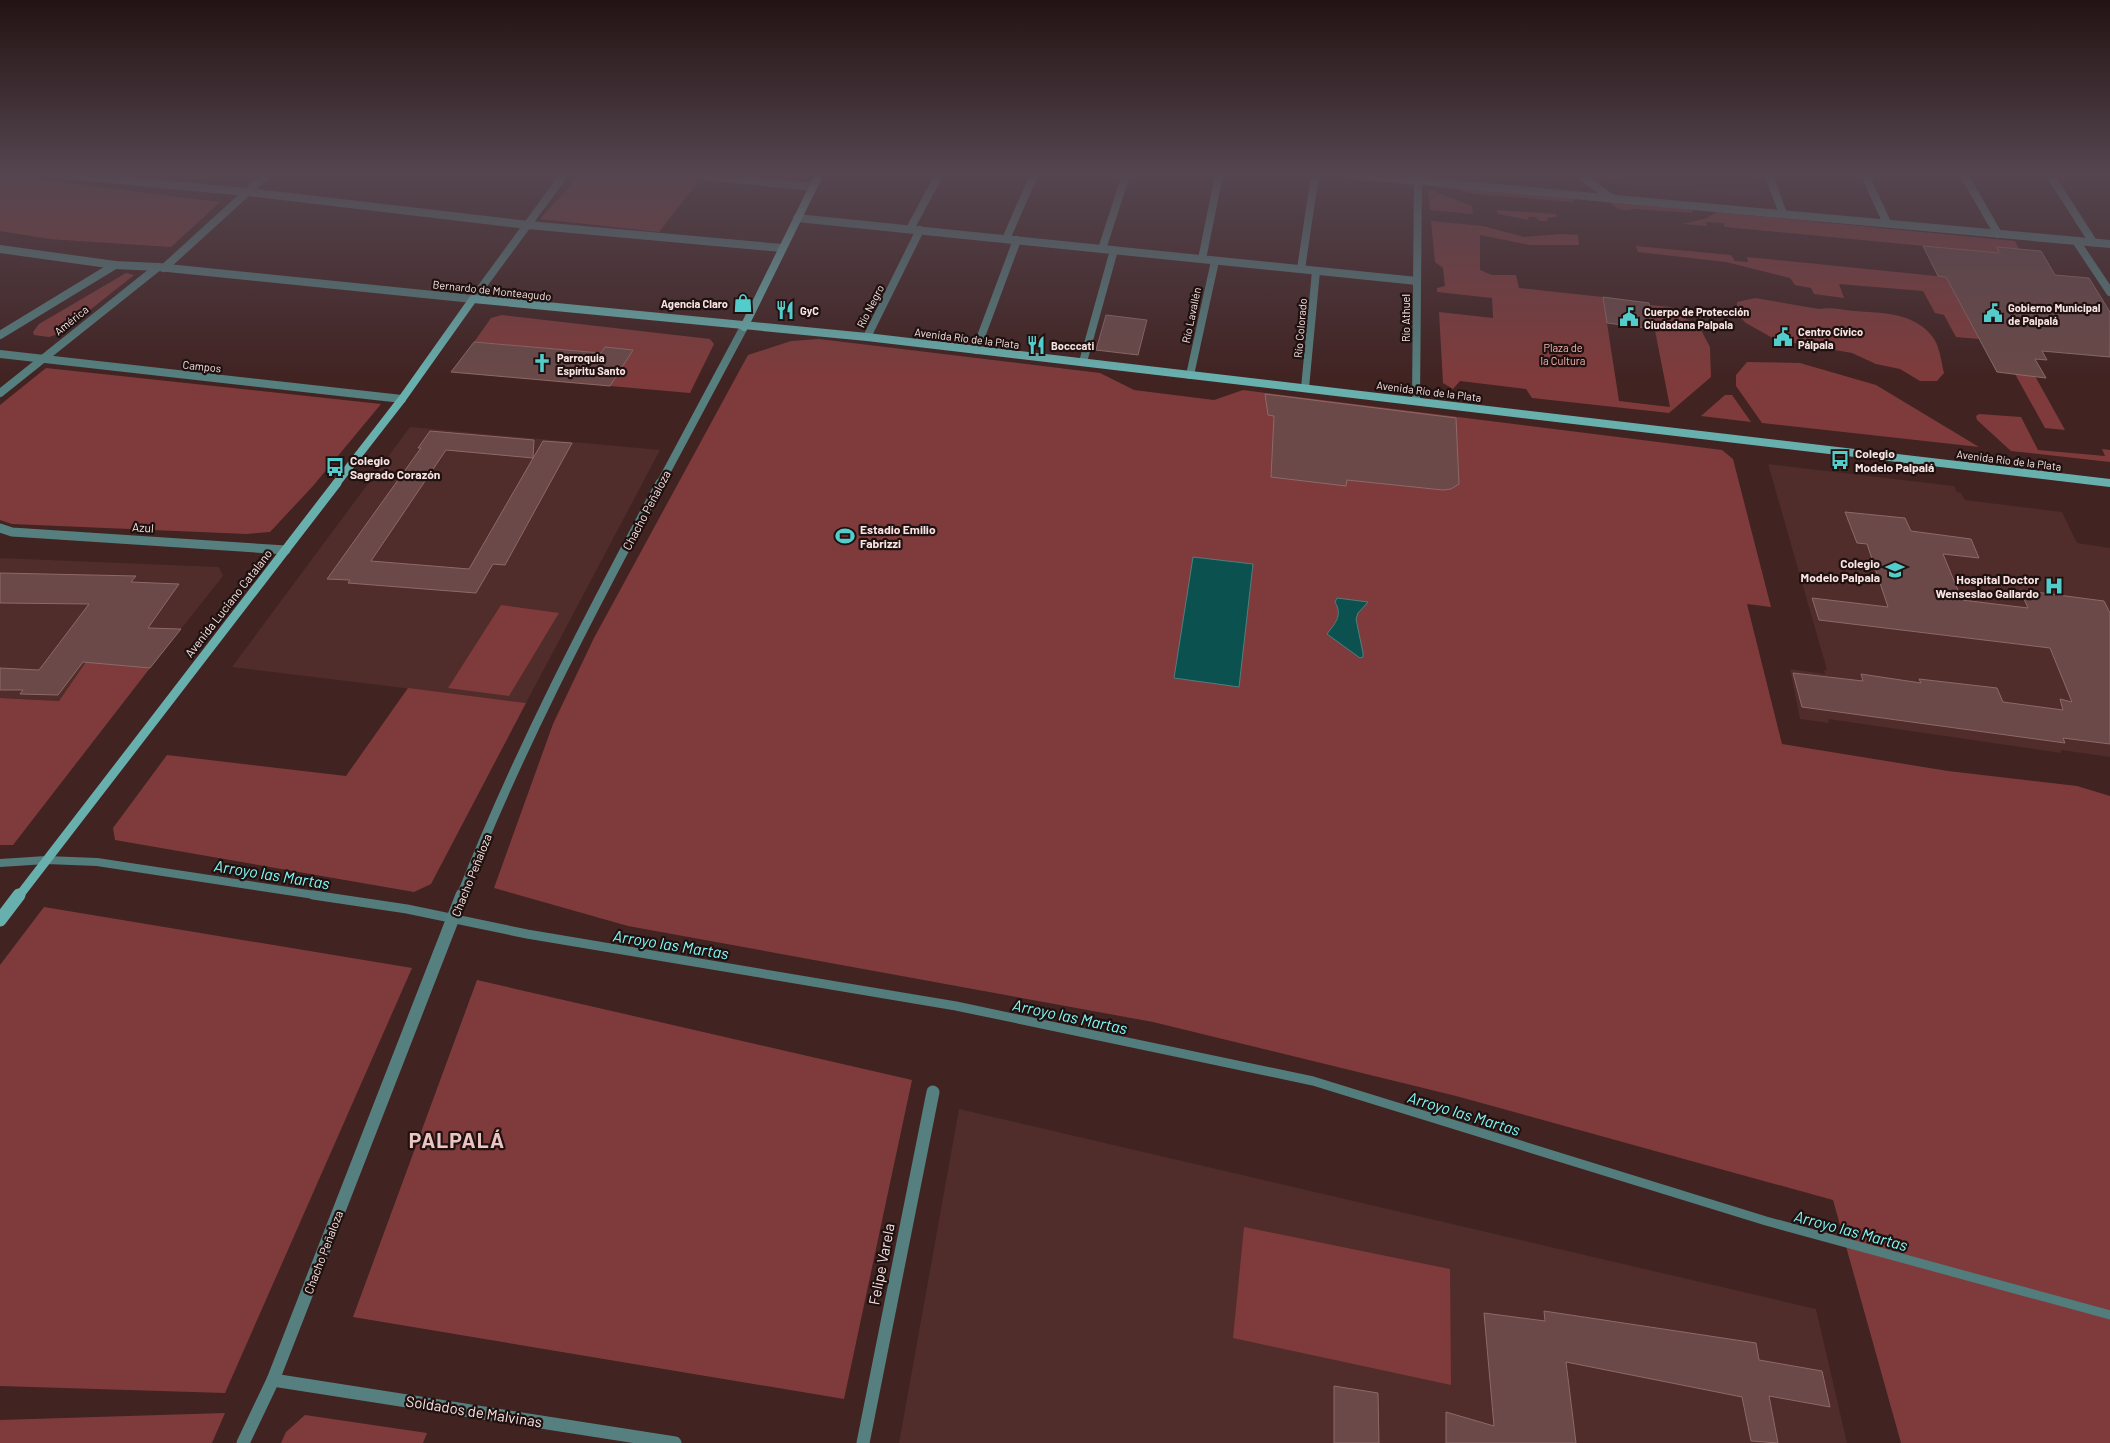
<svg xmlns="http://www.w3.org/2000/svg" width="2110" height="1443" viewBox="0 0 2110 1443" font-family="Barlow,sans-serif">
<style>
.built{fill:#502c2b}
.green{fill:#7f3b3b}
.water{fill:#0b5150;stroke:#527d7c}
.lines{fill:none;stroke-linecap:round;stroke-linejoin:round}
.stream-far1{stroke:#527d7c;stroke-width:8}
.stream{stroke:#527d7c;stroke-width:9}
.building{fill:#6a4948;stroke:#8d6968}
.minor-far2{stroke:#55807f;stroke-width:8}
.minor-far1{stroke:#55807f;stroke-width:9}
.minor{stroke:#55807f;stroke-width:13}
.tertiary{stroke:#55807f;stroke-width:8}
.secondary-far2{stroke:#68b0ae;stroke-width:8}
.secondary-far1{stroke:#68b0ae;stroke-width:9}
.secondary{stroke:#68b0ae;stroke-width:13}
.labels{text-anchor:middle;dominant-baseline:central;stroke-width:4.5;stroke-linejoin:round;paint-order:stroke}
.far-street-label{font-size:11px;fill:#f9e4e3;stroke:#1e1110}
.far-poi-label{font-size:11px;font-weight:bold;fill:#f9e4e3;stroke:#1e1110;text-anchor:start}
.far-park-label{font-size:11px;fill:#fcb6b3;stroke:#1e1110}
.poi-label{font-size:12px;font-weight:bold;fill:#f9e4e3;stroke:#1e1110;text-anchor:start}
.street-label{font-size:12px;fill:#f9e4e3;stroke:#1e1110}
.near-street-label{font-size:15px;fill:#f9e4e3;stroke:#1e1110}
.near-water-label{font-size:16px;font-style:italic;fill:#82fbf8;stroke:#1e1110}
.near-district-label{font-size:21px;font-weight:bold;letter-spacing:1px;fill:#ecc4c2;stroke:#1e1110}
</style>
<rect width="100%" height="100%" fill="#412322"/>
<g class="built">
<polygon points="1602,175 1755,175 1761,194 1755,197 1623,185 1609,180"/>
<polygon points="410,427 660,450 526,703 232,667"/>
<polygon points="1768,464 1954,486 1957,492 1961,493 1965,500 2062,512 2077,543 2110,548 2110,757 2061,750 2061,753 1828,719 1829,723 1800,719 1790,669 1825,674 1824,670 1827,670"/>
<polygon points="0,558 219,567 223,576 181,629 112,627 59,701 0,698"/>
<polygon points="959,1109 1816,1309 1847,1443 899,1443"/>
</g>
<g class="green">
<polygon points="0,175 3,175 220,202 171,247 49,239 0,231"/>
<polygon points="580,175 666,175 701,178 659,232 540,219"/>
<polygon points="1436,184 1573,198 1573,202 1473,194"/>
<polygon points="1428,189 1472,206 1473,214 1430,210"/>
<path d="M1609,201L1693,210L1692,213L1634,209C1624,212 1615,209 1609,201Z"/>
<polygon points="1496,210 1556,214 1557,217 1547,218 1548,221 1540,221 1536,217 1528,217 1529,220 1498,214"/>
<polygon points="1716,212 2015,241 2019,249 1997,247 1999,252 1987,252 1725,227 1723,223 1706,222 1707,226 1683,224 1707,218"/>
<polygon points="1431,221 1483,226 1524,237 1561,234 1578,235 1579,245 1530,245 1480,235 1480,270 1492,275 1516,275 1519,288 1603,297 1619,401 1670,407 1650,305 1671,307 1701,330 1710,347 1711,377 1669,413 1532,398 1526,389 1460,381 1453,389 1443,383 1439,312 1493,318 1492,298 1437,292 1437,288 1445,286 1443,268 1435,262"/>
<polygon points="1636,246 1731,255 1735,261 1748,262 1747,257 1946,277 1979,339 1956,337 1944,315 1935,313 1923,291 1839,284 1844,298 1814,294 1811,288 1795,285 1790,278 1726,262 1638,252"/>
<polygon points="126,273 134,275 61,333 49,337 34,335 33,332 39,324"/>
<path d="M1755,298L1819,309C1831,307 1842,310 1854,311C1881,313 1913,312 1932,336C1940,346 1941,361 1944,373L1937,381H1920L1900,369L1876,364L1852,353L1776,340L1746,323L1737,314V302Z"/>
<polygon points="502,315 710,339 714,344 690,393 610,386 633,350 605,347 601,353 474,342 491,318"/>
<polygon points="819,339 1100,373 1134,390 1214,400 1243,390 1722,450 1733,459 1771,607 1747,604 1782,744 1948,771 2077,786 2110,796 2110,1443 1901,1443 1833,1200 1456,1096 1153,1022 628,926 494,888 553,724 594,638 748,355 791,341"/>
<polygon points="1747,362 1800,363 1876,385 1979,447 1762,423 1736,386 1736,375"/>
<polygon points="46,368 381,404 313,486 270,532 246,534 12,524 0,520 0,405"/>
<polygon points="2015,374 2035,376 2065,430 2045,428"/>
<polygon points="1725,395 1732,395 1751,422 1701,416"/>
<polygon points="1979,414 2021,417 2038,450 2105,456 2102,449 2110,450 2110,462 2011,451 1977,420 1976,416"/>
<polygon points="501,605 559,613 509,696 448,688"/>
<polygon points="86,662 150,668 13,845 0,845 0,698 59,701"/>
<polygon points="408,688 526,703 431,884 414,892 115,840 113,828 167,755 346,776"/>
<polygon points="44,907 412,968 225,1393 0,1386 0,965"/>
<polygon points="477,980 912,1080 844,1399 353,1317"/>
<polygon points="1244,1227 1450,1269 1451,1385 1233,1338"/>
<polygon points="225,1413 212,1443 0,1443 0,1420"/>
<polygon points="305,1415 427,1433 423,1443 281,1443 286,1432"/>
</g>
<g class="water">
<polygon points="1193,557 1253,564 1239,687 1174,678"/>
<path d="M1337,598L1368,602L1358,613L1356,619L1363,653V657L1360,658L1327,634C1335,623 1343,616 1335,602Z"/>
</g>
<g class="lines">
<polyline class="stream-far1" points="0,863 46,860 97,862 321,896"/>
<polyline class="stream" points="313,895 407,909 527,934 956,1006 1313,1081 1766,1221 2110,1315"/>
</g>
<g class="building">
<polygon points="1923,246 1999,253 1997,247 2041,251 2055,275 2089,278 2110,312 2110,357 2042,351 2047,360 2035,359 2046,378 1997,372 1946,277 1938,276"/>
<polygon points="1603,297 1649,303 1654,329 1607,323"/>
<polygon points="1106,315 1147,320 1138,355 1096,350"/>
<polygon points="474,342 601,353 605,347 633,350 610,386 451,372"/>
<polygon points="1265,394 1456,418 1459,484 1451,489 1443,490 1347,480 1346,486 1271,477 1274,416 1268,415"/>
<polygon points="430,431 534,440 533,458 446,450 371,561 469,569 543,441 572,443 505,565 493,564 476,593 348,583 350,580 327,579 421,448 418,448"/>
<polygon points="1845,512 1905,518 1911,531 1971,539 1979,558 1943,554 1962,600 2028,608 2020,590 2104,601 2110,613 2110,744 2063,738 2065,743 1802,707 1793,673 1863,681 1861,674 1921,683 1919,679 1997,688 2003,702 2063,710 2060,699 2072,702 2050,648 1819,620 1812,598 1888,607 1867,544 1857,543"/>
<polygon points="0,573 136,576 131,582 179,584 148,628 181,629 150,668 83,662 58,695 20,694 23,690 0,690 0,668 39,670 89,604 0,603"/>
<polygon points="1544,1311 1756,1343 1759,1360 1822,1371 1830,1407 1769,1396 1778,1443 1751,1441 1742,1397 1566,1362 1576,1443 1446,1443 1446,1412 1494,1426 1484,1313 1545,1321"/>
<polygon points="1334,1386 1378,1393 1379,1443 1334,1443"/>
</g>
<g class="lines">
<g class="minor-far2">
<polyline points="66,175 247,192 528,225 782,248"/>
<polyline points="694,175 813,187"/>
<polyline points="1353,175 2110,244"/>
<polyline points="1580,175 1611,198"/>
<polyline points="1769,175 1783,214"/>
<polyline points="1865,175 1887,223"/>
<polyline points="1964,175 1998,234"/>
<polyline points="2050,175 2093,242"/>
<polyline points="797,218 1417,281"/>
<polyline points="910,229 939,175"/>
<polyline points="1006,239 1034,175"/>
<polyline points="2076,241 2110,292"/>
<polyline points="1102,249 1126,175"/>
<polyline points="1202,259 1219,175"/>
<polyline points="164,268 266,175"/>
<polyline points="1301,269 1315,175"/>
<polyline points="473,299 564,175"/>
<polyline points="0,335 115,265"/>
<polyline points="867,337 920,230"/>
<polyline points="976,350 1017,240"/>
<polyline points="0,354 402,399"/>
<polyline points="1083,362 1114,250"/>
<polyline points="1190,375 1215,261"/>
<polyline points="1305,388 1316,271"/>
<polyline points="0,393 158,267"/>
<polyline points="1416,401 1418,175"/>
<polyline points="660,484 744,327"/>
</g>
<g class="minor-far1">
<polyline points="0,528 12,532 286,550"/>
<path d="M461,896C517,753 588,618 660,483"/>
</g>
<g class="minor">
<polyline points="273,1380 675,1443"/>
<polyline points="243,1443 273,1380 462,895"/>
<polyline points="863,1443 933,1092"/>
</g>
<polyline class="tertiary" points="0,249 115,265 158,267 473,299"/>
<g class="secondary-far2">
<polyline points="744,327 819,175"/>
<polyline points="336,484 402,399 473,299 867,337 2110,483"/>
</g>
<polyline class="secondary-far1" points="19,896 337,483"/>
<polyline class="secondary" points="0,920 19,895"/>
</g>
<linearGradient id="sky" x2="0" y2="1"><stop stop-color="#241313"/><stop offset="0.46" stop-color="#54454f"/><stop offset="1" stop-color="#54454f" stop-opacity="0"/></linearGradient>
<rect width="2110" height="377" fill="url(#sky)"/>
<defs>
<g id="shop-bare" transform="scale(1.5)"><path d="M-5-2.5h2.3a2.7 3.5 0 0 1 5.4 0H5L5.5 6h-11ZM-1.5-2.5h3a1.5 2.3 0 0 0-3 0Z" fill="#53cdcb" stroke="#1e1110" stroke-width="2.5" paint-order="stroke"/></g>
<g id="restaurant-bare" transform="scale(1.5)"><path d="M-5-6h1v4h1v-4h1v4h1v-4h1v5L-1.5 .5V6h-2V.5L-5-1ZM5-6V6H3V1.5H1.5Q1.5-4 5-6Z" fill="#53cdcb" stroke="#1e1110" stroke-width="2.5" paint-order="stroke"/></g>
<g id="civic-bare" transform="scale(1.5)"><path d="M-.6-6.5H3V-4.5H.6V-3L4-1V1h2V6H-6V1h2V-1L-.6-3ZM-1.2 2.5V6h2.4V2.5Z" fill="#53cdcb" stroke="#1e1110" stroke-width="2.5" paint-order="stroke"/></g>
<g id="church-bare" transform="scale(1.5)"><path d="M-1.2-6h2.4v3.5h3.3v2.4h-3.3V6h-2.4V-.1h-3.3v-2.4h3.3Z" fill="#53cdcb" stroke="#1e1110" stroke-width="2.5" paint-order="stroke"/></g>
<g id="bus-bare" transform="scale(1.5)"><path d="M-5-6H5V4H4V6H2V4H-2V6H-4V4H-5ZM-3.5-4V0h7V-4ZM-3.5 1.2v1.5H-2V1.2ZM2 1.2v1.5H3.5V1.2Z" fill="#53cdcb" stroke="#1e1110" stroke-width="2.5" paint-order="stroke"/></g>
<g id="stadium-bare" transform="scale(1.5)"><path d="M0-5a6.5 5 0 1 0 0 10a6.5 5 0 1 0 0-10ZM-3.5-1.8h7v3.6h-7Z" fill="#53cdcb" stroke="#1e1110" stroke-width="2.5" paint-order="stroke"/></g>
<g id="school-bare" transform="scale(1.5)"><path d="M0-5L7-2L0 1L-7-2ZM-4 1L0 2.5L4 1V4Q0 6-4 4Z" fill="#53cdcb" stroke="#1e1110" stroke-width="2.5" paint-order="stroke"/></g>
<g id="hospital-bare" transform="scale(1.5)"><path d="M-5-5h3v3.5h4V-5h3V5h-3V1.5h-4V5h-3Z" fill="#53cdcb" stroke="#1e1110" stroke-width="2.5" paint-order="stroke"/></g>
</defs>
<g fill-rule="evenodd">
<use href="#shop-bare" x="743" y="303"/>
<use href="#restaurant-bare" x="785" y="310"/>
<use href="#civic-bare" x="1993" y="313"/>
<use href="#civic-bare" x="1629" y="317"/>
<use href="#civic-bare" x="1783" y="337"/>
<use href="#restaurant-bare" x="1036" y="345"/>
<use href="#church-bare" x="542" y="363"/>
<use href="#bus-bare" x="1840" y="460"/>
<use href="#bus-bare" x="335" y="467"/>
<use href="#stadium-bare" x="845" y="536"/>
<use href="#school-bare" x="1895" y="570"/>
<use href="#hospital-bare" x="2054" y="586"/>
</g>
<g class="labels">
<g class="far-street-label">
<text transform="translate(492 290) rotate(6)">Bernardo de Monteagudo</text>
<text transform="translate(870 306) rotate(-63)">Río Negro</text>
<text transform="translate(1191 315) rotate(-78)">Río Lavallén</text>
<text transform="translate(1405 318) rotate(-90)">Río Athuel</text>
<text transform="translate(71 320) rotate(-39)">América</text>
<text transform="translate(1300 328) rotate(-85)">Río Colorado</text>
<text transform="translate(967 338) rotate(7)">Avenida Río de la Plata</text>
<text transform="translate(202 366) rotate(6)">Campos</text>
<text transform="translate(1429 391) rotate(7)">Avenida Río de la Plata</text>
<text transform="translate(2009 460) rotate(7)">Avenida Río de la Plata</text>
</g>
<g class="far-poi-label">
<text x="728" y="303" text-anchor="end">Agencia Claro</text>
<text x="2008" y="307">Gobierno Municipal<tspan x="2008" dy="13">de Palpalá</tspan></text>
<text x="800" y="310">GyC</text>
<text x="1644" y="311">Cuerpo de Protección<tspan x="1644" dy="13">Ciudadana Palpala</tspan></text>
<text x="1798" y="331">Centro Cívico<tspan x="1798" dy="13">Pálpala</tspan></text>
<text x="1051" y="345">Bocccati</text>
<text x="557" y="357">Parroquia<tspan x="557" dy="13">Espíritu Santo</tspan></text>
</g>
<g class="far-park-label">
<text x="1563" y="347">Plaza de<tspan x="1563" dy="13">la Cultura</tspan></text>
</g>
<g class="poi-label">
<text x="1855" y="453">Colegio<tspan x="1855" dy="14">Modelo Palpalá</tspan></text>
<text x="350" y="460">Colegio<tspan x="350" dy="14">Sagrado Corazón</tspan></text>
<text x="860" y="529">Estadio Emilio<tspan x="860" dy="14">Fabrizzi</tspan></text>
<text x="1880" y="563" text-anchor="end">Colegio<tspan x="1880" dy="14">Modelo Palpala</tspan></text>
<text x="2039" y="579" text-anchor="end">Hospital Doctor<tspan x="2039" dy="14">Wenseslao Gallardo</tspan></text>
</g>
<g class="street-label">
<text transform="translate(646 510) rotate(-62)">Chacho Peñaloza</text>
<text transform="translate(143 527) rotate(4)">Azul</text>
<text transform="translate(228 603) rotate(-52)">Avenida Luciano Catalano</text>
<text transform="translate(471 875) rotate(-68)">Chacho Peñaloza</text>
<text transform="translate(323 1252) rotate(-69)">Chacho Peñaloza</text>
</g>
<g class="near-street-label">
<text transform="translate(881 1264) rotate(-79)">Felipe Varela</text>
<text transform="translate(474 1411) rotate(9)">Soldados de Malvinas</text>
</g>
<g class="near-water-label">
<text transform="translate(272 874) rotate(9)">Arroyo las Martas</text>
<text transform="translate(671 944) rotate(9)">Arroyo las Martas</text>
<text transform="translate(1070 1016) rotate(12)">Arroyo las Martas</text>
<text transform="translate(1464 1113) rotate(17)">Arroyo las Martas</text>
<text transform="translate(1851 1230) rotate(15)">Arroyo las Martas</text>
</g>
<g class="near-district-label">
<text x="457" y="1139">PALPALÁ</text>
</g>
</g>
</svg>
